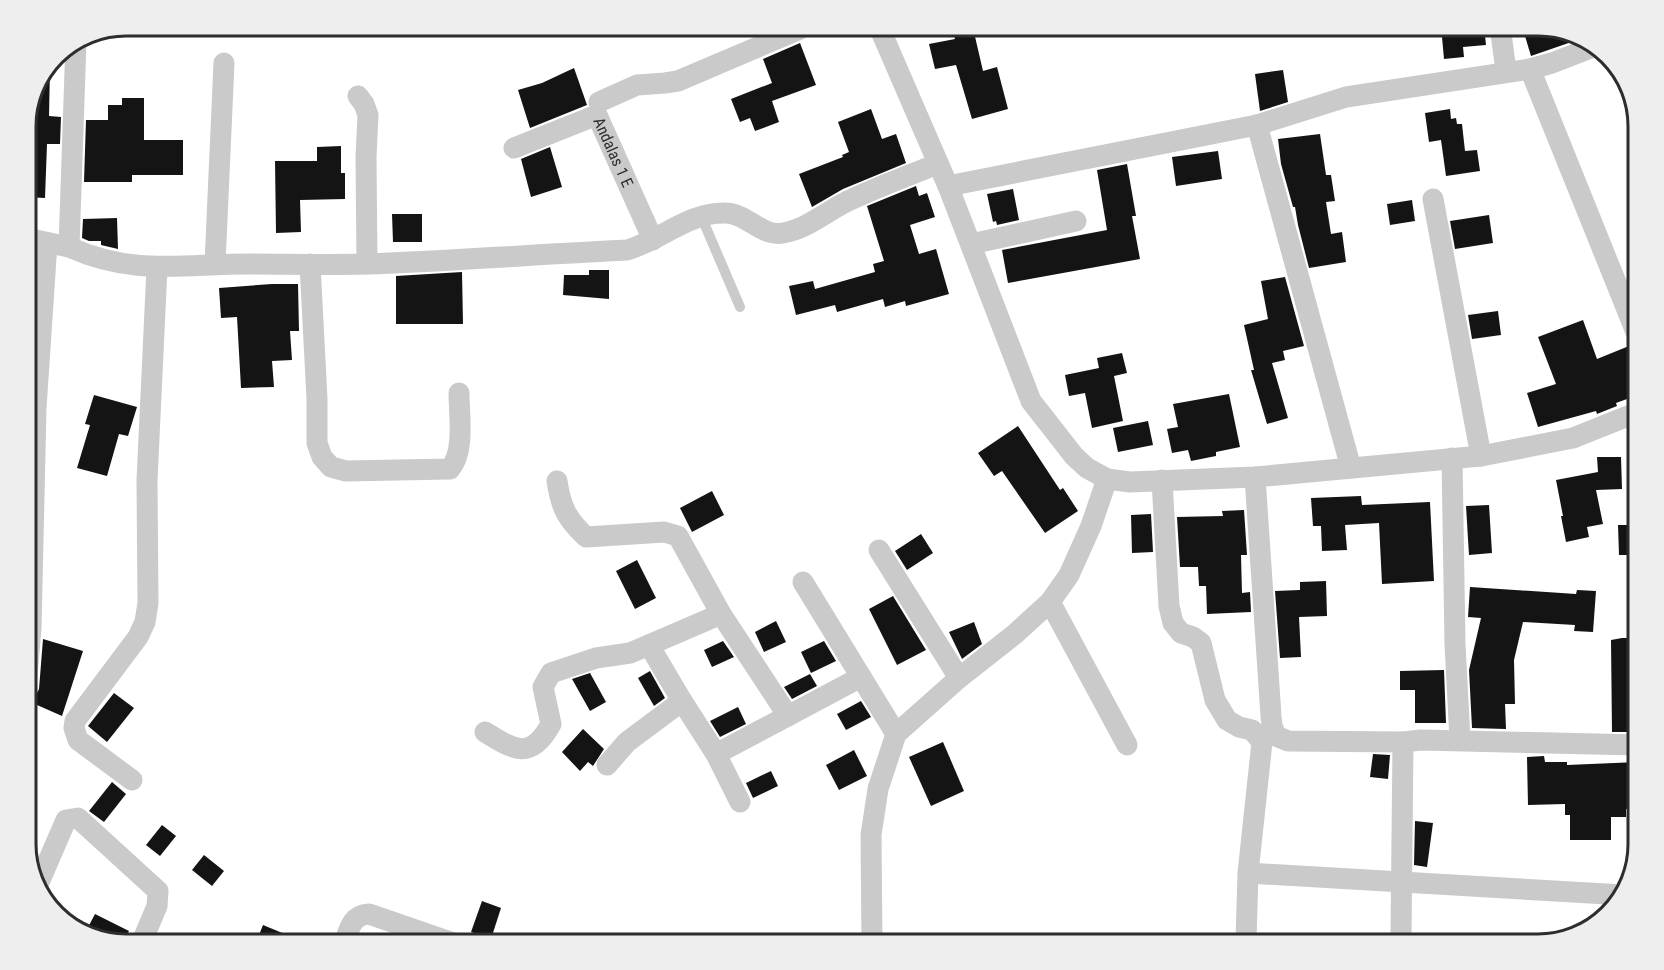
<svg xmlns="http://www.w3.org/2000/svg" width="1664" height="970" viewBox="0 0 1664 970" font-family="'Roboto Condensed',sans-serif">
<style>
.building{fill:#141414}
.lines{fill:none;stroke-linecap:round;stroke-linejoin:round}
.service{stroke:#cacaca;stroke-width:10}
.minor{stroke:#cacaca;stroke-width:21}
.labels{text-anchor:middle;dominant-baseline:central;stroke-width:6;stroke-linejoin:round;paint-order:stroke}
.street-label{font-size:16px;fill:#2d2d2d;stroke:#fff}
.rim{fill:none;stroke:#2d2d2d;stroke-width:3}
</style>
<rect width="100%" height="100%" fill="#fff"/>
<g class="building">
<polygon points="1441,26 1484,26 1486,45 1463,47 1464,57 1444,59"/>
<polygon points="1522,26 1538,26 1583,38 1531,56"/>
<polygon points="973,28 983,71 997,67 1008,109 972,119 956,65 935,69 929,44 955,39 952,29"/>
<polygon points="800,43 816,85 772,101 779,122 755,131 750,118 740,122 731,99 772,83 763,59"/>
<polygon points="50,66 49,116 61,117 60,144 47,144 45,198 26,197 26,120"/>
<polygon points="574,68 587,105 530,128 518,90 542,83"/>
<polygon points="1283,70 1288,102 1260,111 1255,74"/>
<polygon points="122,98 144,98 144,140 183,140 183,175 132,175 132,182 84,182 86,120 108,120 108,105 122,105"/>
<polygon points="871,109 882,139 896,134 906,163 843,189 812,207 799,174 843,157 842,155 849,152 838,122"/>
<polygon points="1450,109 1451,119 1456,118 1457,124 1462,124 1465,151 1477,150 1480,171 1446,176 1441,140 1429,142 1425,113"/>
<polygon points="1320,134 1326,175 1331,175 1335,201 1326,202 1331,234 1342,232 1346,262 1309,268 1298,225 1295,207 1293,207 1281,164 1278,139"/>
<polygon points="341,146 341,173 345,173 345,199 300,200 301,232 276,233 275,161 317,161 317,147"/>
<polygon points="550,147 562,187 531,197 521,159"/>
<polygon points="1218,151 1222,179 1176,186 1172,157"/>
<polygon points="1127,164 1136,216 1132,216 1140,259 1008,283 1002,250 1107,230 1097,170"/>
<polygon points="916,186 919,196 927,193 935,217 910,225 919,254 936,249 949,294 906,306 905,301 885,307 883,299 837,312 835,305 796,315 789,286 813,281 815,289 875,272 873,264 884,261 867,206"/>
<polygon points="1013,189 1019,220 997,225 996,221 993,222 987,194"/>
<polygon points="1412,200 1415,221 1390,225 1387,204"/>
<polygon points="392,214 422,214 422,242 393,242"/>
<polygon points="1489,215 1493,243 1455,249 1450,221"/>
<polygon points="117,218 118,249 101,245 101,241 89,241 82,238 83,219"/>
<polygon points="589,270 609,270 609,299 563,295 564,275 589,275"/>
<polygon points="462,272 463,324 396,324 396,276"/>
<polygon points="1285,277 1304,346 1283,351 1285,360 1272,363 1288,418 1267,424 1251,370 1254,370 1244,325 1268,319 1261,281"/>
<polygon points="272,284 298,284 299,331 290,331 292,360 272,361 274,387 241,388 237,317 221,318 219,288"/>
<polygon points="1498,311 1501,335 1472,339 1468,315"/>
<polygon points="1583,320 1597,359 1629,346 1637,350 1638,395 1616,403 1617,406 1597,414 1596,411 1538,427 1527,393 1556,384 1538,337"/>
<polygon points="1122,353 1127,373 1114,376 1123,421 1092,428 1085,393 1069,396 1065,375 1099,368 1097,358"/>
<polygon points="1229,394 1240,447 1216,452 1216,456 1191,461 1188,450 1172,453 1167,429 1178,427 1173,404"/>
<polygon points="94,395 137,407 128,436 119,434 107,476 77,468 90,425 85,424"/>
<polygon points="1148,421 1153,445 1118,452 1113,428"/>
<polygon points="1018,426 1060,490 1063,488 1078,511 1045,533 1002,471 994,476 978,453"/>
<polygon points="1597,457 1621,457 1622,489 1596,490 1603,524 1587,527 1589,537 1566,542 1561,516 1563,516 1556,480 1598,472"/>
<polygon points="712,491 724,515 692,532 680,508"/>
<polygon points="1361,496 1362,505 1430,502 1434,581 1382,584 1379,523 1345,525 1347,550 1322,551 1321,526 1313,526 1311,498"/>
<polygon points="1489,505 1492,553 1469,555 1466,506"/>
<polygon points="1244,510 1247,555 1241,555 1242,593 1250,592 1251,612 1207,614 1206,586 1199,586 1198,567 1180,567 1177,517 1223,516 1222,511"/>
<polygon points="1151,514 1153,552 1132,553 1131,515"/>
<polygon points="1618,525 1638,525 1638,555 1619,555"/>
<polygon points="921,534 933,553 907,570 895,551"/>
<polygon points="637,560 656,598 635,609 616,571"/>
<polygon points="1326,581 1327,616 1299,617 1301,657 1280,658 1275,591 1300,590 1300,582"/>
<polygon points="1470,587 1576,594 1577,590 1596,591 1593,632 1574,631 1575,625 1523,622 1514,660 1515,704 1505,704 1506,729 1472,728 1469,670 1481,618 1468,617"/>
<polygon points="893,596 926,650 897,665 869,609"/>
<polygon points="776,621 786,642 764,652 755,632"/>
<polygon points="974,622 982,644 962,659 949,632"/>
<polygon points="1622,638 1638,638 1638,732 1612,732 1611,640"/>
<polygon points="43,639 83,651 62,716 28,701 36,695 39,689"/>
<polygon points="723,641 734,657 712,667 704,650"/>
<polygon points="824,641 836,661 811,673 801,652"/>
<polygon points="1444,670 1446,723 1415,723 1415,690 1400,690 1400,671"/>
<polygon points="650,671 665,698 654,706 638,678"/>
<polygon points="590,673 606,702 590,711 572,679"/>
<polygon points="810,674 817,686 792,699 784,687"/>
<polygon points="114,693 134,708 107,742 88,726"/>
<polygon points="861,701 871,717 846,730 837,714"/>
<polygon points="738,707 746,724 720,737 710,721"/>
<polygon points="583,729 604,749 593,766 588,762 580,771 562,752"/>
<polygon points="943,742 964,791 931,806 909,757"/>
<polygon points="854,750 867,776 839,790 826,765"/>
<polygon points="1373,754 1390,755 1388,779 1370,777"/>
<polygon points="1544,756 1545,762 1567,762 1567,765 1638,762 1638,809 1626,809 1626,817 1611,817 1611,840 1570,840 1570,815 1565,815 1565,804 1528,805 1527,757"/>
<polygon points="771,771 778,786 753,798 746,783"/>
<polygon points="112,782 126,794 104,822 89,811"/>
<polygon points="1415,821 1433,823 1427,867 1414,865"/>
<polygon points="162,825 176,836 160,856 146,845"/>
<polygon points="204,855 224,871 212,886 192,870"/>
<polygon points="482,901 501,908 491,939 471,932"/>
<polygon points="95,914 129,931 122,944 85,933"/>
<polygon points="263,925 309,944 309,945 255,945"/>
</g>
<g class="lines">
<polyline class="service" points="701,216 740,307"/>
<g class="minor">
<polyline points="1500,26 1506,71"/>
<polyline points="880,29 948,186 1031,401 1074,456 1087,468 1107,479 1130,482 1255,477 1481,456 1573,438 1638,412"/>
<polyline points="1530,69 1638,337"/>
<polyline points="358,96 364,104 368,115 366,157 367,264"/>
<polyline points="599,102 637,85 665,83 678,81 800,29"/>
<polyline points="1257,125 1351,468"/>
<path id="s1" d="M514,148L597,115L653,240"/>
<polyline points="948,186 1257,125 1346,97 1530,69 1552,63 1596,46"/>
<polyline points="1433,199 1481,456"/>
<polyline points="26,238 69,247 76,41"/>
<polyline points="971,244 1076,221"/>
<path d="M69,247C133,276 182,264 248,264C288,264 328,265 367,264C454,261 541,254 627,250C661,240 689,212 725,213C747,213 761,237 783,233C807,229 827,211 848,201C877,187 908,176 937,164"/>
<polyline points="215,264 224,63"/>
<path d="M310,264L317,399V443L322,457L331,467L346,471L450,469C465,452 459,415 459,393"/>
<polyline points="1452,458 1455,644 1460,740"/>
<polyline points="1255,477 1271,716 1272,726 1276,736 1288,741 1403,742 1421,740 1638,745"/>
<polyline points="1162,480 1169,606 1173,623 1181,633 1193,637 1201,643 1215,700 1227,720 1239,727 1252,730 1262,742 1248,873 1246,940"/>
<path d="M557,481C561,508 567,519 586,537L664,532L678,536L721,614"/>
<polyline points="879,550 959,678"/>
<polyline points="803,582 896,734"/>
<polyline points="1050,602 1127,745"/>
<polyline points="26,687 31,628 36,408 47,243"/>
<polyline points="682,701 716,754 740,802"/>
<path d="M485,732C514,750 531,761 551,724L543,687L551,673L596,658L630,653L649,645"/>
<polyline points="716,754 861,677"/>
<polyline points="607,765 627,742 682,701 649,645 721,614 788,716"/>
<polyline points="132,780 78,740 74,728 75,721 138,637 145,622 148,603 147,480 157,268"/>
<polyline points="1248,873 1624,895"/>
<polyline points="37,887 66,820 78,818 158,891 157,906 141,944"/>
<polyline points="1401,935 1403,742"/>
<path d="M344,944C349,930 351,915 369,914L456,944"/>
<polyline points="872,944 871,835 878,789 896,734 959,678 1015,634 1050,602 1069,575 1091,526 1107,479"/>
</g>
</g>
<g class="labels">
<g class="street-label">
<text stroke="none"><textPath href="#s1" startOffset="130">Andalas 1 E</textPath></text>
</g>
</g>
<path d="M0 0H1664V970H0ZM126 36H1538A90 90 0 0 1 1628 126V844A90 90 0 0 1 1538 934H126A90 90 0 0 1 36 844V126A90 90 0 0 1 126 36Z" fill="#eee" fill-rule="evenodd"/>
<path class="rim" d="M126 36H1538A90 90 0 0 1 1628 126V844A90 90 0 0 1 1538 934H126A90 90 0 0 1 36 844V126A90 90 0 0 1 126 36Z"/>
</svg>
